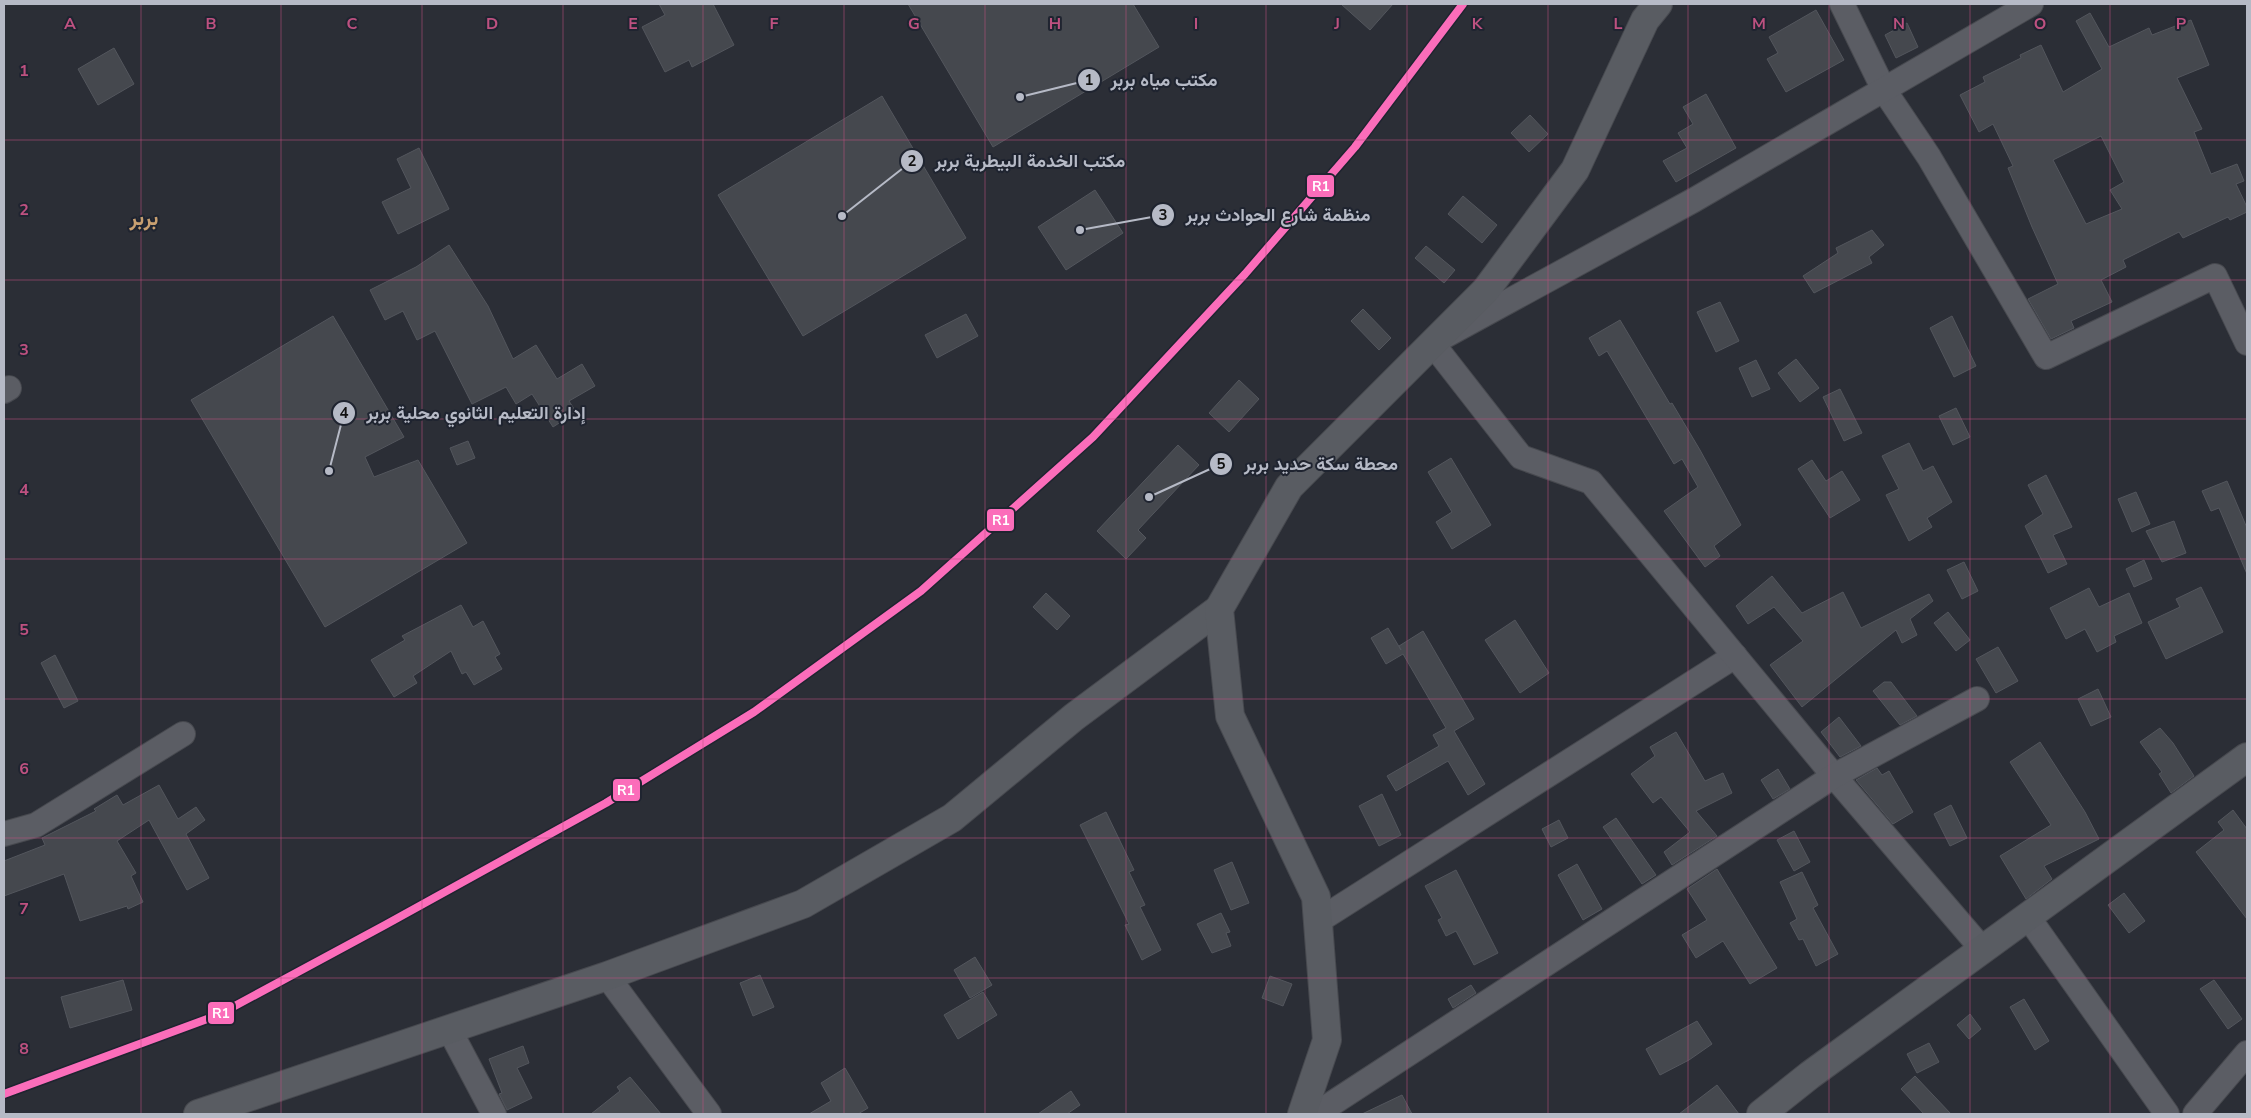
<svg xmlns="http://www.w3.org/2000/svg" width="2251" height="1118" viewBox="0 0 2251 1118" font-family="'Nunito Sans',Vazirmatn,sans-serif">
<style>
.building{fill:#45484e;stroke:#53565d;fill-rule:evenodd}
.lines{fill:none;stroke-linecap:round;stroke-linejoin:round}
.street-casing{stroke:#47494f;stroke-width:26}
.secondary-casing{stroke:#47494f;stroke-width:30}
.street{stroke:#5b5d64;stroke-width:24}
.secondary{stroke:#595c62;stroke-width:28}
.rail-1-casing{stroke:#1f2430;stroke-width:11}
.rail-1{stroke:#fb6dba;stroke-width:8}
.grid{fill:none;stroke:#be5180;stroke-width:1;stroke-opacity:0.55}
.labels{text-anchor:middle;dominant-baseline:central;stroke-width:4;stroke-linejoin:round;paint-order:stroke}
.district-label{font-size:21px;font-weight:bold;fill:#c79f70;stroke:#1f2430}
.grid-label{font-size:16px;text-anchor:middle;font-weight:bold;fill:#be5180;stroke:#1f2430;stroke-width:4;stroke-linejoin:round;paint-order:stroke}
.leader{fill:none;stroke:#b6bac6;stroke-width:2}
.callout-dot{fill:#b6bac6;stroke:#1f2430;stroke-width:2}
.mark-label{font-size:15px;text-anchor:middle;font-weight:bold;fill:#111}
.callout-label{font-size:18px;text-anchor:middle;font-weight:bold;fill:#b6bac6;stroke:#1f2430;stroke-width:4;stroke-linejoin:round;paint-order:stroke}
.line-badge{stroke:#1f2430;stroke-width:2}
.badge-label{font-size:14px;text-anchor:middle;font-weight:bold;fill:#fff}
</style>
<rect width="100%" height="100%" fill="#2b2e36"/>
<g class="building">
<polygon points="659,4 713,4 734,45 692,67 689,60 665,72 642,27 665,15"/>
<polygon points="908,4 1133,4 1159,47 993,147"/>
<polygon points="1341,4 1393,4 1370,30"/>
<polygon points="1816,10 1844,60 1786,92 1767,59 1778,53 1769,37"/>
<path d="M2090,13L2109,47L2149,28L2152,35L2191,20L2209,65L2177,78L2202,129L2194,132L2211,174L2237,164L2244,181L2236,184L2247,207V212L2230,220L2228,217L2183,238L2179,232L2123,260L2126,267L2101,280L2112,302L2071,321L2074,328L2051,339L2028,299L2058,284L2032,227L2008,168L2013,166L1993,124L1979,132L1960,95L1985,82L1983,77L2021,58L2020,55L2041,45L2063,92L2102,69L2076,21ZM2101,136L2124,182L2110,190L2122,209L2086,224L2053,160Z"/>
<polygon points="1907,23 1918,47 1896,58 1885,35"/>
<polygon points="114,48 134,84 98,105 78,69"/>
<polygon points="1706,94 1736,148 1676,182 1663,161 1687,148 1678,133 1693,124 1683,107"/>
<polygon points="882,96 966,238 803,336 718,195"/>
<polygon points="1530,115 1548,134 1529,152 1511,133"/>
<polygon points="419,148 449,209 398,234 382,202 411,188 397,159"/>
<polygon points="1095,190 1123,233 1066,270 1038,227"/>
<polygon points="1463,196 1497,225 1482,243 1448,214"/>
<polygon points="1872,230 1884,245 1869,257 1872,263 1814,293 1803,276 1838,253 1836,248"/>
<polygon points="449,245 488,306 513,359 536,345 557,379 582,364 595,386 569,401 576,412 553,427 532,394 516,404 506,387 472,404 435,331 417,340 403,311 385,320 370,290 416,267"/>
<polygon points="1426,246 1455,270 1444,283 1415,258"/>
<polygon points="1720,302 1739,341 1716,352 1697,312"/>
<polygon points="1363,309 1391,338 1379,350 1351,321"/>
<polygon points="966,314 978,336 937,358 925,335"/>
<polygon points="333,316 404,437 365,457 374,477 418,460 467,543 325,627 191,400"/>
<polygon points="1952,316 1976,366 1954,377 1930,328"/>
<polygon points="1620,320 1670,404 1672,403 1700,450 1741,525 1714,546 1720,556 1705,567 1664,511 1698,487 1682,459 1674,464 1607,351 1599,356 1589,338"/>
<polygon points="1796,359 1819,388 1800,402 1778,373"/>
<polygon points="1756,360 1770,389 1752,397 1739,368"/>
<polygon points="1239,380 1259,399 1229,432 1209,413"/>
<polygon points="1840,389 1862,433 1844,441 1823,397"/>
<polygon points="1956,408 1970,437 1953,445 1939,416"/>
<polygon points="468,441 475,458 457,465 450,448"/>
<polygon points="1909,443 1923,471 1933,466 1952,502 1927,518 1932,527 1909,541 1886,495 1899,489 1882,456"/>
<polygon points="1178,445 1199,465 1138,530 1146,538 1126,559 1097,531"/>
<polygon points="1451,458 1491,525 1452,549 1436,522 1452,512 1428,472"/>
<polygon points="1812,460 1826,481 1842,471 1860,500 1830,518 1798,469"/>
<polygon points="2046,475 2072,527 2053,535 2067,564 2048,573 2025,526 2043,514 2028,485"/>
<polygon points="2227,481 2247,528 2247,574 2219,508 2211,511 2202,491"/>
<polygon points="2136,492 2150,524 2132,532 2118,499"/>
<polygon points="2174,521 2186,553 2162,562 2146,531"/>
<polygon points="2144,560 2152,579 2134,587 2126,569"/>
<polygon points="1964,562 1978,591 1962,599 1947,570"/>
<polygon points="1772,576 1802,613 1843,592 1861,628 1929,594 1933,601 1910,619 1917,635 1902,643 1896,630 1802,707 1770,665 1803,641 1774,607 1748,624 1736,606"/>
<polygon points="2201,587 2223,632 2166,659 2148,622 2180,607 2176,599"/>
<polygon points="2089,588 2099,607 2129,593 2142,623 2114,636 2116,642 2097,652 2085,629 2066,639 2050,608"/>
<polygon points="1046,593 1070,616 1057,630 1033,607"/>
<polygon points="461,605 473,627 483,621 500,654 495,657 502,669 474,685 466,672 462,674 451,651 413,676 417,683 394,697 371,660 405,640 402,636"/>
<polygon points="1948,612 1970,640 1956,651 1934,623"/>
<polygon points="1515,620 1549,673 1520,693 1485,640"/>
<polygon points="1388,628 1401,650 1399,646 1423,631 1474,719 1454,731 1485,784 1468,795 1448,761 1396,791 1387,776 1439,746 1433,735 1446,728 1403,654 1386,664 1371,638"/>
<polygon points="1998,647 2018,681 1996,693 1976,659"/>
<polygon points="55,655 78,701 64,708 41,663"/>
<polygon points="1884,682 1891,682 1917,716 1900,725 1873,691"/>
<polygon points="2098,689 2111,717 2091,726 2078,699"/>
<polygon points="1839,717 1861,746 1840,757 1821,732"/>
<polygon points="2160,728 2173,743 2194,776 2171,793 2159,774 2162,772 2140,742"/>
<polygon points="1676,732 1705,781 1723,773 1732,793 1696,811 1717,836 1672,865 1664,852 1690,832 1661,797 1653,803 1631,774 1655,756 1650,747"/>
<polygon points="2040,742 2085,812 2099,839 2044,866 2052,879 2026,899 2000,856 2051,825 2010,762"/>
<polygon points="1877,768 1882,775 1889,771 1913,812 1893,824 1856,780"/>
<polygon points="1778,769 1790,789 1773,799 1761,780"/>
<polygon points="159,785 178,819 196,807 205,820 186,834 209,878 187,890 149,820 117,841 136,873 131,876 143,902 128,909 127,906 80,921 64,874 4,896 4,861 45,845 42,838 96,811 94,809 117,795 123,805"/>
<polygon points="1382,794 1401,835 1379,846 1359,806"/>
<polygon points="1951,805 1967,838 1950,846 1934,814"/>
<polygon points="2233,810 2247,829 2247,919 2196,852 2224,830 2218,822"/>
<polygon points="1106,812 1134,870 1129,872 1145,905 1140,907 1161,950 1142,960 1125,925 1129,924 1080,825"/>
<polygon points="1616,818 1656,875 1642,884 1603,827"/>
<polygon points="1559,820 1568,838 1551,847 1542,829"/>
<polygon points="1794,831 1810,862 1794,871 1777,840"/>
<polygon points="1232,862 1249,903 1231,910 1214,870"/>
<polygon points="1577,864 1602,909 1583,920 1558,875"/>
<polygon points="1717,869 1777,968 1750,984 1723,941 1696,958 1682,935 1707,920 1687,889"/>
<polygon points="1456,870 1498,953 1474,965 1456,931 1446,936 1438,920 1442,918 1425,886"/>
<polygon points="1802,872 1818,905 1813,908 1838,954 1816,966 1803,939 1799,940 1790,923 1797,919 1780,882"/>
<polygon points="2124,893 2145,921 2129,933 2108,905"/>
<polygon points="1221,913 1230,932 1226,933 1231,946 1212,953 1197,924"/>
<polygon points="975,957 992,985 970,998 954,970"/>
<polygon points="760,975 774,1007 753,1016 740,983"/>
<polygon points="1270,976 1292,984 1283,1006 1262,998"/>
<polygon points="123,980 132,1010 70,1028 61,997"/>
<polygon points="2214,980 2242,1019 2228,1029 2200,989"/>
<polygon points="1471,985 1476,993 1453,1008 1448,999"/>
<polygon points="983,992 997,1015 958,1039 944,1015"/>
<polygon points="2024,999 2049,1041 2035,1050 2010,1007"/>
<polygon points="1970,1014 1981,1029 1969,1039 1957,1025"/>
<polygon points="1697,1021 1712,1044 1689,1060 1660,1075 1646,1049"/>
<polygon points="1929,1043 1939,1062 1917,1073 1907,1054"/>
<polygon points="523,1046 529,1063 517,1068 532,1098 507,1110 499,1094 502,1093 489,1059"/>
<polygon points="845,1068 868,1108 858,1114 809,1114 831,1101 821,1083"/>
<polygon points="1915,1076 1951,1114 1924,1114 1901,1089"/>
<polygon points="630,1077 661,1114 591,1114 620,1091 617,1087"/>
<polygon points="1717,1085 1739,1114 1679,1114"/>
<polygon points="1071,1091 1080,1105 1067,1114 1038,1114"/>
<polygon points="1402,1095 1412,1114 1362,1114"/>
</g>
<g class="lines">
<g class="street-casing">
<g id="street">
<polyline points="1842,4 1884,90 1929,157 2046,357 2215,276 2247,343"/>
<polyline points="4,391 9,388"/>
<polyline points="4,834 36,825 183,734"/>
<polyline points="2028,917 2167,1114"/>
<polyline points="1318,921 1735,656"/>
<polyline points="1983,950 1834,776 1591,482 1521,457 1432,343 1694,200 2031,4"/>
<polyline points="607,976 709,1114"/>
<polyline points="449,1029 494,1114"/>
<polyline points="1316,1114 1834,776 1977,699"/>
<polyline points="2195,1114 2247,1053"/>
</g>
</g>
<g class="secondary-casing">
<g id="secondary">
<polyline points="198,1114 607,976 803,904 952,818 1074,717 1219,609"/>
<polyline points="1302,1114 1327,1040 1316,897 1230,716 1219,609 1289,487 1486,290 1575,170 1645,20 1658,4"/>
<polyline points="1761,1114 1810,1075 2247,757"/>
</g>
</g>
<use href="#street" class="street"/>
<use href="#secondary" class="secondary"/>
<g class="rail-1-casing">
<polyline id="rail-1" points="4,1094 218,1015 385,925 606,803 754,712 921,591 1093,437 1245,274 1355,147 1463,4"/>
</g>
<use href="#rail-1" class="rail-1"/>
</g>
<path class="grid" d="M141,4V1114M281,4V1114M422,4V1114M563,4V1114M703,4V1114M844,4V1114M985,4V1114M1126,4V1114M1266,4V1114M1407,4V1114M1548,4V1114M1688,4V1114M1829,4V1114M1970,4V1114M2110,4V1114M4,140H2247M4,280H2247M4,419H2247M4,559H2247M4,699H2247M4,838H2247M4,978H2247"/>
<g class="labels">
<g class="district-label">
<text x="144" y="218">بربر</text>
</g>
</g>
<g class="grid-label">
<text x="70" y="29">A</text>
<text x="211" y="29">B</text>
<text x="352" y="29">C</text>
<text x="492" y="29">D</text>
<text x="633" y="29">E</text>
<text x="774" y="29">F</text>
<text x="914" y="29">G</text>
<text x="1055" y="29">H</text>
<text x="1196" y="29">I</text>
<text x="1337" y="29">J</text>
<text x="1477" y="29">K</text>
<text x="1618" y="29">L</text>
<text x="1759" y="29">M</text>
<text x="1899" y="29">N</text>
<text x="2040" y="29">O</text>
<text x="2181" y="29">P</text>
<text x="24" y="76">1</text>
<text x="24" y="215">2</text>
<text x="24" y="355">3</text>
<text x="24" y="495">4</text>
<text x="24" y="635">5</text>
<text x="24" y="774">6</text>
<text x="24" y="914">7</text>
<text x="24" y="1054">8</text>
</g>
<path class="leader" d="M1020 97L1089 80M842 216L912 161M1080 230L1163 215M329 471L344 413M1149 497L1221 464"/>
<g class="callout-dot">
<circle cx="1020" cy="97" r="5"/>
<circle cx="842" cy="216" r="5"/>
<circle cx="1080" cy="230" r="5"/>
<circle cx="329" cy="471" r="5"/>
<circle cx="1149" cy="497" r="5"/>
<circle cx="1089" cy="80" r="12"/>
<circle cx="912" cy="161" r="12"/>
<circle cx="1163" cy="215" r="12"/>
<circle cx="344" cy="413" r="12"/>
<circle cx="1221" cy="464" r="12"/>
</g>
<g class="mark-label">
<text x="1089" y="85">1</text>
<text x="912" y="166">2</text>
<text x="1163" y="220">3</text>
<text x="344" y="418">4</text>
<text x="1221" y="469">5</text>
</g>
<g class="callout-label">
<text x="1164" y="86">مكتب مياه بربر</text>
<text x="1030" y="167">مكتب الخدمة البيطرية بربر</text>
<text x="1278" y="221">منظمة شارع الحوادث بربر</text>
<text x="476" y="419">إدارة التعليم الثانوي محلية بربر</text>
<text x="1321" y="470">محطة سكة حديد بربر</text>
</g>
<g class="line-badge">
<rect x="1306" y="174" width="29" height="24" rx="5" fill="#fb6dba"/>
<rect x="986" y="508" width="29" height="24" rx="5" fill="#fb6dba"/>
<rect x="612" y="778" width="29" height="24" rx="5" fill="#fb6dba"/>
<rect x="207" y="1001" width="28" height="24" rx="5" fill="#fb6dba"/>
</g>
<g class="badge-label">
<text x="1321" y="191">R1</text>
<text x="1001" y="525">R1</text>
<text x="626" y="795">R1</text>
<text x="221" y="1018">R1</text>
</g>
<rect width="2251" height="1118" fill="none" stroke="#b6bac6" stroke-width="10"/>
</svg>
